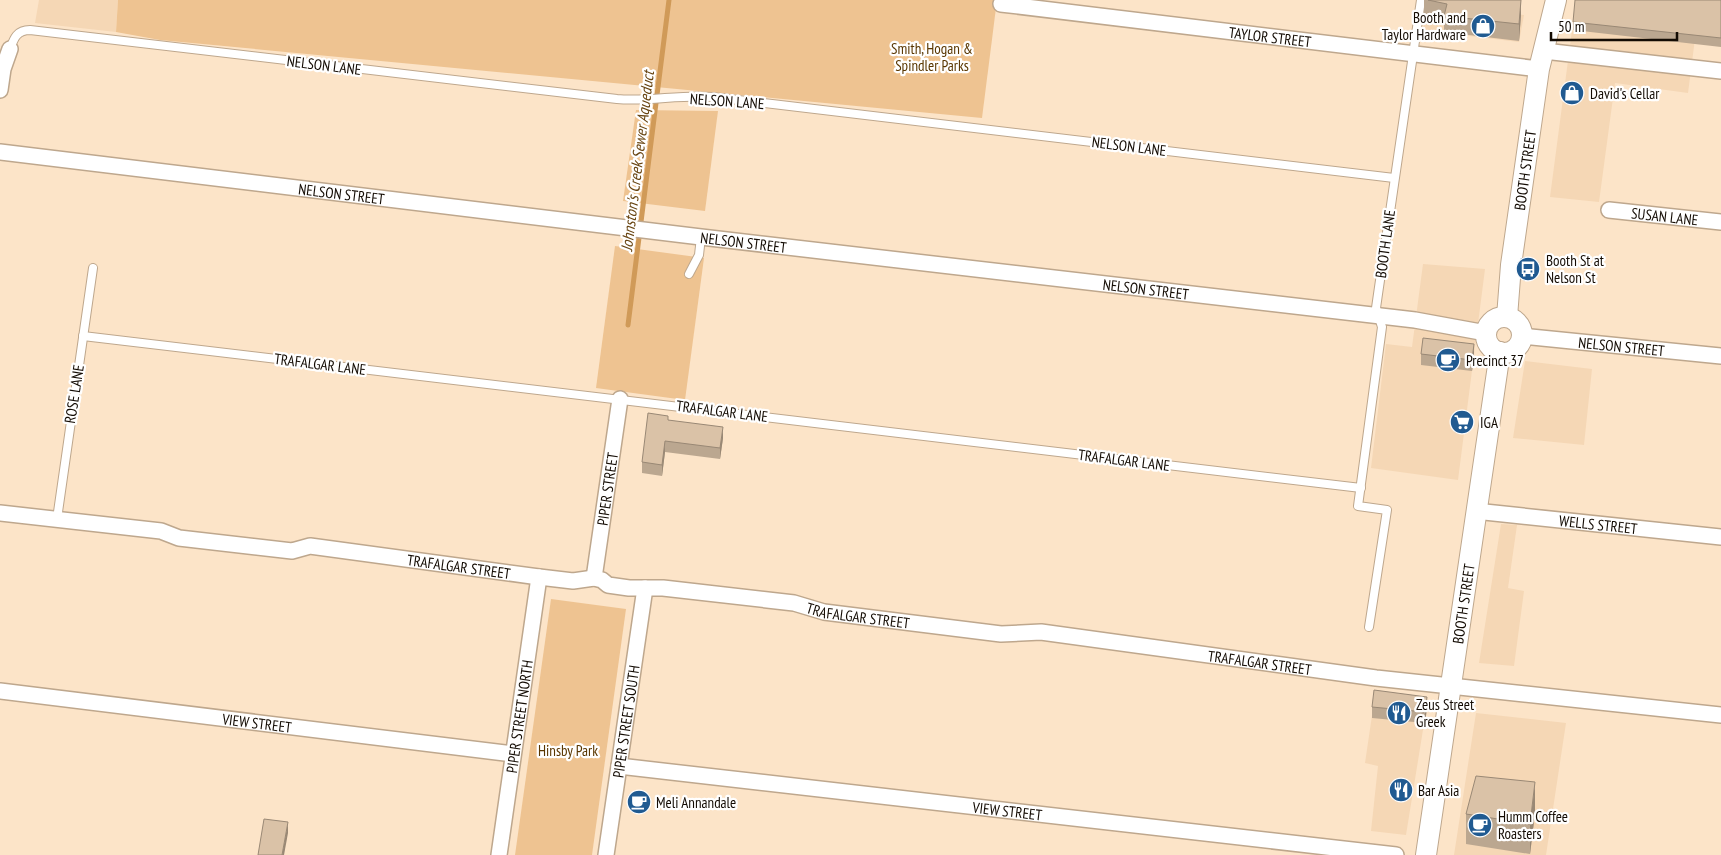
<svg xmlns="http://www.w3.org/2000/svg" width="1721" height="855" viewBox="0 0 1721 855" font-family="'PT Sans Narrow',sans-serif">
<style>
.built{fill:#f5d7b5}
.green{fill:#eec391}
.lines{fill:none;stroke-linecap:round;stroke-linejoin:round}
.stream{stroke:#d09a58;stroke-width:5}
.lane-casing{stroke:#bea78d;stroke-width:10}
.street-casing{stroke:#bea78d;stroke-width:18}
.secondary-casing{stroke:#bea78d;stroke-width:22}
.lane{stroke:#fff;stroke-width:8}
.street{stroke:#fff;stroke-width:15}
.secondary{stroke:#fff;stroke-width:20}
.wall{fill:#bba790}
.shaded-wall{fill:#998875}
.building{fill:#dac2a7;stroke:#998875}
.labels{text-anchor:middle;dominant-baseline:central;stroke-width:4.5;stroke-linejoin:round;paint-order:stroke}
.poi-label{font-size:15px;fill:#130b03;stroke:#fff;text-anchor:start}
.street-label{font-size:15px;fill:#130b03;stroke:#fff}
.park-label{font-size:15px;fill:#593600;stroke:#fff}
.water-label{font-size:16px;font-style:italic;fill:#684411;stroke:#fff}
</style>
<rect width="100%" height="100%" fill="#fce4c8"/>
<g class="built">
<polygon points="39,0 118,0 116,32 35,23"/>
<polygon points="1576,0 1700,0 1688,93 1615,83 1599,202 1550,197"/>
<polygon points="1426,3 1524,15 1519,42 1420,30"/>
<polygon points="1423,264 1485,269 1458,480 1371,468 1386,344 1412,347"/>
<polygon points="1525,361 1592,369 1584,445 1513,438"/>
<polygon points="1501,524 1517,525 1508,588 1524,591 1514,666 1479,663"/>
<polygon points="1374,702 1427,705 1406,835 1371,831 1378,766 1365,763"/>
<polygon points="1476,713 1566,723 1546,855 1454,855"/>
</g>
<g class="green">
<polygon points="118,0 997,0 982,118 160,40 116,32"/>
<polygon points="636,110 718,111 705,211 623,201"/>
<polygon points="615,246 704,258 685,400 596,388"/>
<polygon points="551,599 626,609 592,855 515,855"/>
</g>
<g class="lines">
<polyline class="stream" points="628,325 669,0"/>
<g class="lane-casing">
<g id="lane">
<path d="M10,49C14,38 17,30 30,30L617,99C649,102 681,94 713,97L1394,178"/>
<polyline points="689,274 699,255 701,237"/>
<polyline points="83,336 1361,488"/>
<polyline points="57,519 93,268"/>
<polyline points="1369,627 1387,510 1358,506 1382,327 1376,308 1378,294 1421,0"/>
</g>
</g>
<g class="street-casing">
<g id="street">
<path id="s1" d="M1001,4L1539,69"/>
<polyline points="1544,51 1721,71"/>
<polyline points="0,90 3,69 10,49"/>
<path id="s2" d="M0,152L701,237L1415,320L1486,333"/>
<path id="s3" d="M1609,210L1721,222"/>
<path id="s4" d="M1522,336L1721,356"/>
<path id="s5" d="M1475,511L1721,537"/>
<path id="s6" d="M0,513L161,531L179,538L292,551L310,546L539,577L573,581L594,578L602,580L608,585L629,588H663L794,603L824,612L1001,634L1041,632L1376,678L1721,715"/>
<path id="s7" d="M594,578L620,399"/>
<path id="s8" d="M0,691L513,754"/>
<path id="s9" d="M619,766L1396,855"/>
<path id="s10" d="M499,855L539,577"/>
<path id="s11" d="M606,855L645,588"/>
</g>
</g>
<g class="secondary-casing">
<g id="secondary">
<path id="s12" d="M1507,317L1511,265L1539,69L1556,0"/>
<circle cx="1504" cy="335" r="18"/>
<path id="s13" d="M1426,855L1500,352"/>
</g>
</g>
<use href="#lane" class="lane"/>
<use href="#street" class="street"/>
<use href="#secondary" class="secondary"/>
</g>
<g class="wall">
<polygon points="1424,0 1521,0 1521,15 1519,41 1444,32 1444,20 1424,15"/>
<polygon points="1721,0 1721,47 1573,30 1573,22"/>
<polygon points="1421,354 1474,354 1472,371 1421,365"/>
<polygon points="668,420 723,438 720,459 665,452 662,476 642,473 642,462"/>
<polygon points="1372,707 1427,708 1425,723 1372,718"/>
<polygon points="1535,813 1530,854 1466,844 1466,814"/>
</g>
<g class="shaded-wall">
<polygon points="1521,0 1521,15 1519,41 1519,24"/>
<polygon points="1474,344 1474,354 1472,371 1472,360"/>
<polygon points="723,427 723,438 720,459 720,448"/>
<polygon points="665,441 665,452 662,476 662,465"/>
<polygon points="1427,697 1427,708 1425,723 1425,712"/>
<polygon points="1535,782 1535,813 1530,854 1530,824"/>
<polygon points="288,822 288,833 284,855 282,855"/>
</g>
<g class="building">
<polygon points="1428,0 1521,0 1519,24 1444,16 1447,4"/>
<polygon points="1575,0 1721,0 1721,38 1573,22"/>
<polygon points="1423,338 1474,344 1472,360 1421,354"/>
<polygon points="648,413 668,416 668,420 723,427 720,448 665,441 662,465 642,462"/>
<polygon points="1374,690 1427,697 1425,712 1372,707"/>
<polygon points="1476,776 1535,782 1530,824 1466,814"/>
<polygon points="264,819 288,822 282,855 258,855"/>
</g>
<defs>
<g id="shop-disc" transform="scale(1.25)"><circle r="9.5" fill="#205a91" stroke="#fff"/><path d="M-5-2.5h2.3a2.7 3.5 0 0 1 5.4 0H5L5.5 6h-11ZM-1.5-2.5h3a1.5 2.3 0 0 0-3 0Z" fill="#fff"/></g>
<g id="bus-disc" transform="scale(1.25)"><circle r="9.5" fill="#205a91" stroke="#fff"/><path d="M-5-6H5V4H4V6H2V4H-2V6H-4V4H-5ZM-3.5-4V0h7V-4ZM-3.5 1.2v1.5H-2V1.2ZM2 1.2v1.5H3.5V1.2Z" fill="#fff"/></g>
<g id="cafe-disc" transform="scale(1.25)"><circle r="9.5" fill="#205a91" stroke="#fff"/><path d="M-5.5-4.5H6V0H3Q3 3.5 0 3.5H-2.5Q-5.5 3.5-5.5 0ZM3-3.2v2h1.7v-2ZM-6 4.5H4V6H-6Z" fill="#fff"/></g>
<g id="supermarket-disc" transform="scale(1.25)"><circle r="9.5" fill="#205a91" stroke="#fff"/><path d="M-6-5.5h2.5l.6 2H6L4.5 2H-2.5L-4.4-4H-6ZM-1.5 3.2a1.3 1.3 0 1 0 .1 0ZM3 3.2a1.3 1.3 0 1 0 .1 0Z" fill="#fff"/></g>
<g id="restaurant-disc" transform="scale(1.25)"><circle r="9.5" fill="#205a91" stroke="#fff"/><path d="M-5-6h1v4h1v-4h1v4h1v-4h1v5L-1.5 .5V6h-2V.5L-5-1ZM5-6V6H3V1.5H1.5Q1.5-4 5-6Z" fill="#fff"/></g>
</defs>
<g fill-rule="evenodd">
<use href="#shop-disc" x="1483" y="26"/>
<use href="#shop-disc" x="1572" y="93"/>
<use href="#bus-disc" x="1528" y="269"/>
<use href="#cafe-disc" x="1448" y="360"/>
<use href="#supermarket-disc" x="1462" y="422"/>
<use href="#restaurant-disc" x="1399" y="713"/>
<use href="#restaurant-disc" x="1401" y="790"/>
<use href="#cafe-disc" x="639" y="802"/>
<use href="#cafe-disc" x="1480" y="825"/>
</g>
<g class="labels">
<g class="poi-label">
<text x="1466" y="17" text-anchor="end">Booth and<tspan x="1466" dy="17">Taylor Hardware</tspan></text>
<text x="1590" y="93">David's Cellar</text>
<text x="1546" y="260">Booth St at<tspan x="1546" dy="17">Nelson St</tspan></text>
<text x="1466" y="360">Precinct 37</text>
<text x="1480" y="422">IGA</text>
<text x="1416" y="704">Zeus Street<tspan x="1416" dy="17">Greek</tspan></text>
<text x="1418" y="790">Bar Asia</text>
<text x="656" y="802">Meli Annandale</text>
<text x="1498" y="816">Humm Coffee<tspan x="1498" dy="17">Roasters</tspan></text>
</g>
<g class="street-label">
<text stroke="none"><textPath href="#s1" startOffset="271">TAYLOR STREET</textPath></text>
<text transform="translate(324 65) rotate(7)">NELSON LANE</text>
<text transform="translate(727 101) rotate(4)">NELSON LANE</text>
<text transform="translate(1129 146) rotate(7)">NELSON LANE</text>
<text stroke="none"><textPath href="#s12" startOffset="148">BOOTH STREET</textPath></text>
<text stroke="none"><textPath href="#s2" startOffset="344">NELSON STREET</textPath></text>
<text stroke="none"><textPath href="#s3" startOffset="56">SUSAN LANE</textPath></text>
<text stroke="none"><textPath href="#s2" startOffset="749">NELSON STREET</textPath></text>
<text transform="translate(1385 244) rotate(-82)">BOOTH LANE</text>
<text stroke="none"><textPath href="#s2" startOffset="1154">NELSON STREET</textPath></text>
<text stroke="none"><textPath href="#s4" startOffset="100">NELSON STREET</textPath></text>
<text transform="translate(320 364) rotate(7)">TRAFALGAR LANE</text>
<text transform="translate(74 394) rotate(-81)">ROSE LANE</text>
<text transform="translate(722 411) rotate(7)">TRAFALGAR LANE</text>
<text transform="translate(1124 460) rotate(7)">TRAFALGAR LANE</text>
<text stroke="none"><textPath href="#s7" startOffset="90">PIPER STREET</textPath></text>
<text stroke="none"><textPath href="#s5" startOffset="124">WELLS STREET</textPath></text>
<text stroke="none"><textPath href="#s6" startOffset="464">TRAFALGAR STREET</textPath></text>
<text stroke="none"><textPath href="#s13" startOffset="254">BOOTH STREET</textPath></text>
<text stroke="none"><textPath href="#s6" startOffset="869">TRAFALGAR STREET</textPath></text>
<text stroke="none"><textPath href="#s6" startOffset="1274">TRAFALGAR STREET</textPath></text>
<text stroke="none"><textPath href="#s10" startOffset="140">PIPER STREET NORTH</textPath></text>
<text stroke="none"><textPath href="#s8" startOffset="259">VIEW STREET</textPath></text>
<text stroke="none"><textPath href="#s11" startOffset="135">PIPER STREET SOUTH</textPath></text>
<text stroke="none"><textPath href="#s9" startOffset="391">VIEW STREET</textPath></text>
</g>
<g class="park-label">
<text x="932" y="48">Smith, Hogan &amp;<tspan x="932" dy="17">Spindler Parks</tspan></text>
<text x="568" y="750">Hinsby Park</text>
</g>
<g class="water-label">
<text transform="translate(637 161) rotate(-83)">Johnston's Creek Sewer Aqueduct</text>
</g>
</g>
<path d="M1551 32v8h126v-8" fill="none" stroke="#130b03" stroke-width="2.5"/>
<text x="1558" y="32" font-size="15" fill="#130b03" stroke="#ffffff" stroke-width="4" paint-order="stroke">50 m</text>
</svg>
